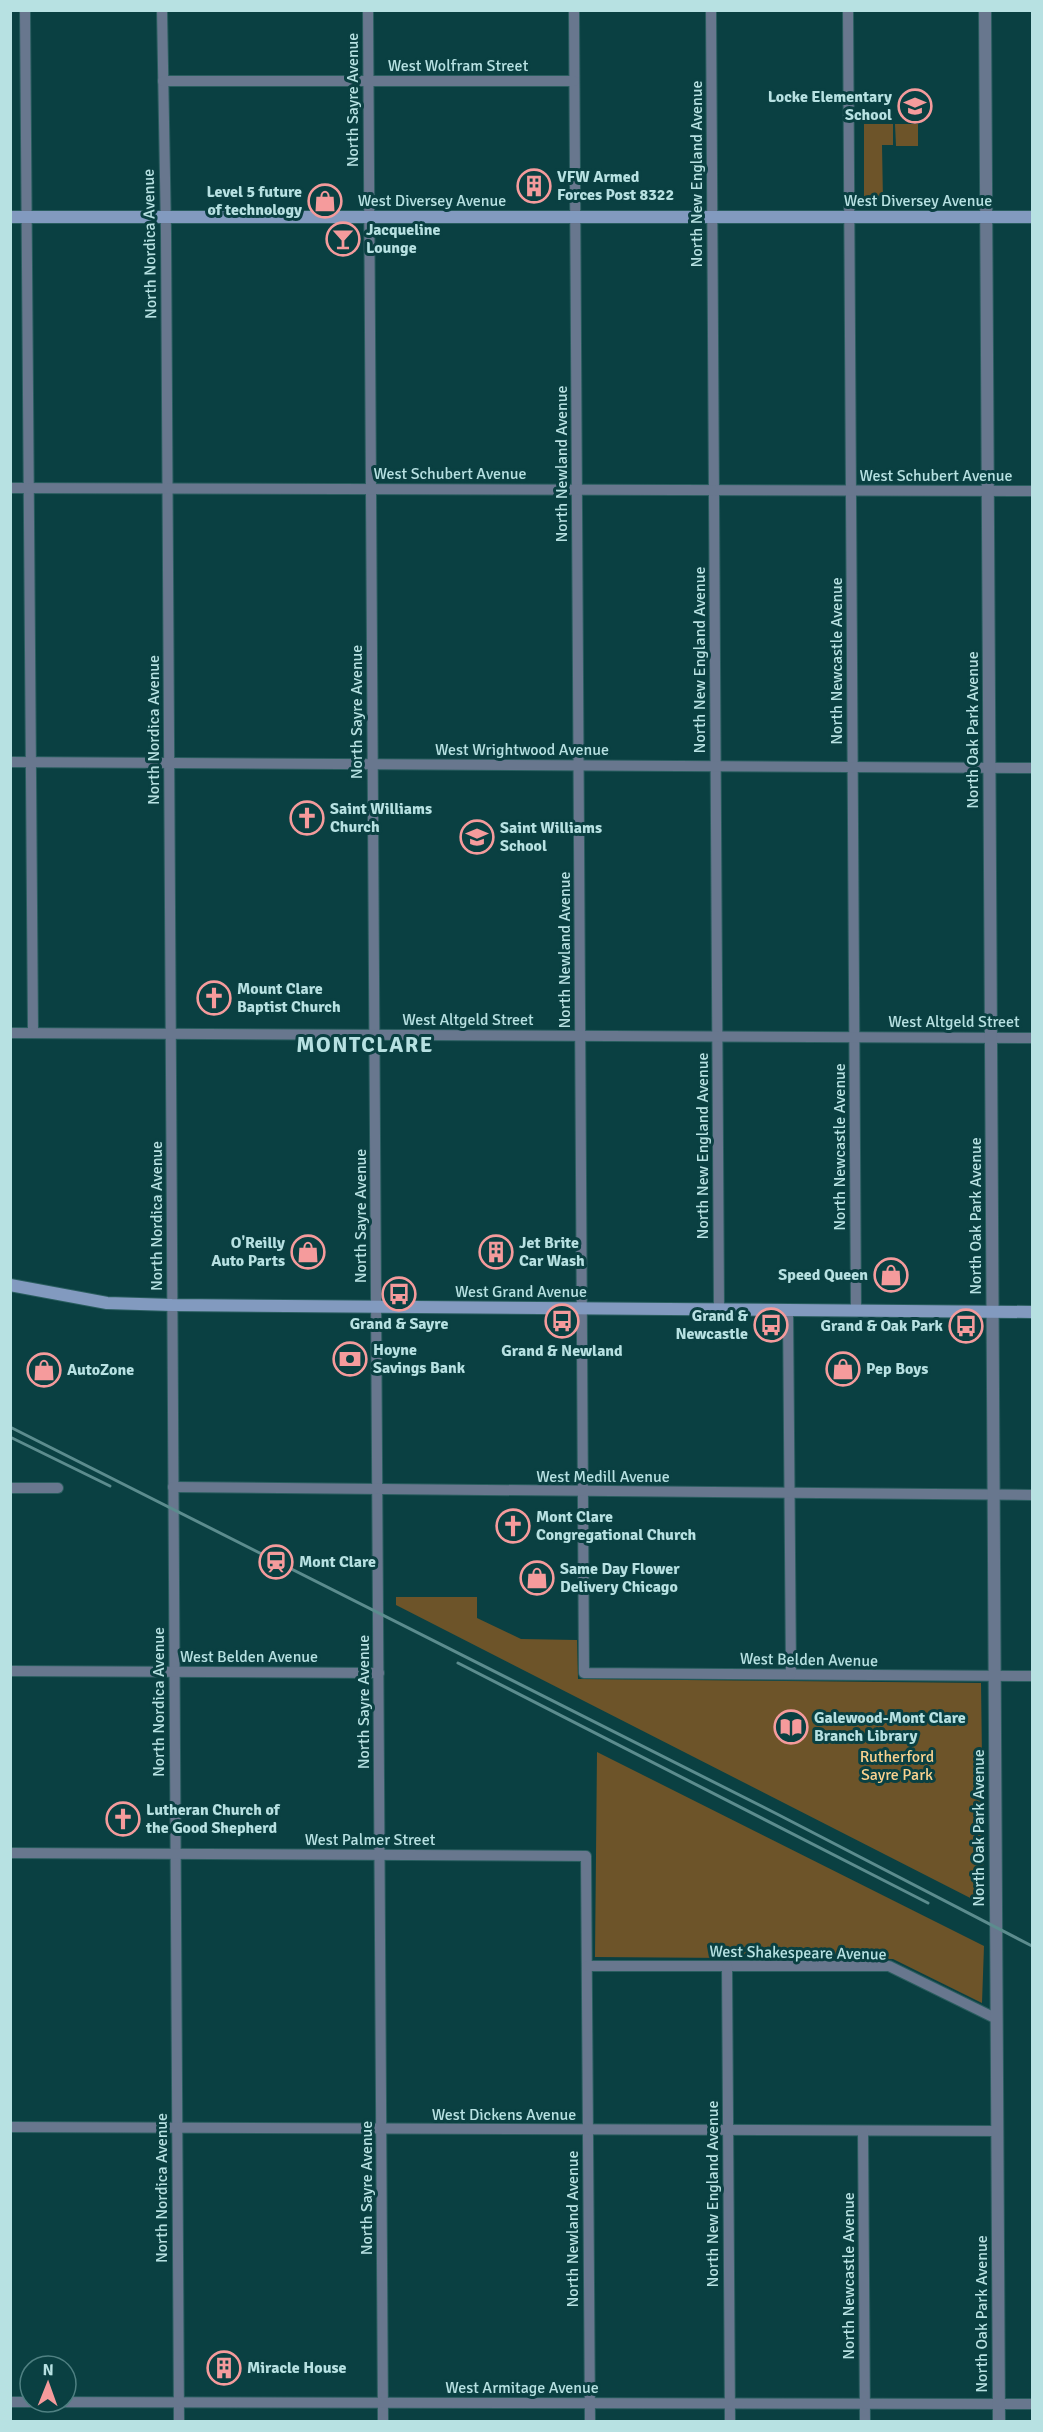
<svg xmlns="http://www.w3.org/2000/svg" width="1043" height="2432" viewBox="0 0 1043 2432" font-family="Signika,sans-serif">
<style>
.green{fill:#6d5429}
.lines{fill:none;stroke-linecap:round;stroke-linejoin:round}
.minor-casing{stroke:#295d5f;stroke-width:12}
.tertiary-casing{stroke:#295d5f;stroke-width:14}
.secondary-casing{stroke:#295d5f;stroke-width:14}
.minor{stroke:#68778e;stroke-width:10}
.tertiary{stroke:#68778e;stroke-width:12}
.secondary{stroke:#829abf;stroke-width:12}
.rail{stroke:#5c8c8e;stroke-width:3}
.labels{text-anchor:middle;dominant-baseline:central;stroke-width:6;stroke-linejoin:round;paint-order:stroke}
.street-label{font-size:16px;fill:#b7e1e2;stroke:#0a4042}
.poi-label{font-size:16px;font-weight:bold;fill:#b7e1e2;stroke:#0a4042;text-anchor:start}
.park-label{font-size:16px;fill:#fbd28f;stroke:#0a4042}
.district-label{font-size:22px;font-weight:bold;letter-spacing:1.5px;fill:#b7e1e2;stroke:#0a4042}
</style>
<rect width="100%" height="100%" fill="#0a4042"/>
<g class="green">
<polygon points="864,124 893,124 893,145 882,145 883,201 864,201"/>
<polygon points="895,124 918,124 918,146 896,146"/>
<polygon points="396,1597 477,1597 477,1618 521,1639 577,1640 578,1679 981,1683 984,1905 396,1605"/>
<polygon points="597,1752 984,1946 982,2003 893,1959 595,1957"/>
</g>
<g class="lines">
<g class="minor-casing">
<g id="minor">
<polyline points="25,10 33,1033"/>
<polyline points="162,10 166,233 179,2422"/>
<polyline points="368,10 383,2422"/>
<polyline points="574,10 584,1673 1032,1676"/>
<polyline points="711,10 719,1310"/>
<polyline points="848,10 856,1311"/>
<polyline points="163,81 574,81"/>
<polyline points="10,488 1032,491"/>
<polyline points="10,762 1032,768"/>
<polyline points="10,1033 1032,1038"/>
<polyline points="788,1310 791,1674"/>
<polyline points="173,1487 1032,1495"/>
<polyline points="10,1488 58,1488"/>
<polyline points="10,1671 379,1673"/>
<polyline points="10,1853 586,1856 590,2422"/>
<polyline points="587,1966 889,1966 997,2019"/>
<polyline points="727,1966 730,2422"/>
<polyline points="10,2127 998,2131"/>
<polyline points="863,2131 865,2422"/>
<polyline points="10,2402 1032,2404"/>
</g>
</g>
<g class="tertiary-casing">
<polyline id="tertiary" points="985,10 999,2422"/>
</g>
<g class="secondary-casing">
<g id="secondary">
<polyline points="10,217 1032,217"/>
<polyline points="10,1285 107,1303 172,1305 1032,1312"/>
</g>
</g>
<use href="#minor" class="minor"/>
<use href="#tertiary" class="tertiary"/>
<use href="#secondary" class="secondary"/>
<g class="rail">
<polyline points="10,1427 777,1814 1032,1946"/>
<polyline points="10,1437 110,1486"/>
<polyline points="458,1663 928,1903"/>
</g>
</g>
<defs>
<g id="school-ring" transform="scale(1.725)"><circle r="9.5" fill="#0a4042" stroke="#f59b9c" stroke-width="1.5"/><path d="M0-5L7-2L0 1L-7-2ZM-4 1L0 2.5L4 1V4Q0 6-4 4Z" fill="#f59b9c"/></g>
<g id="building-ring" transform="scale(1.725)"><circle r="9.5" fill="#0a4042" stroke="#f59b9c" stroke-width="1.5"/><path d="M-4-6H4V6H1V3H-1V6H-4ZM-2.5-4.3h1.7v1.8h-1.7ZM.8-4.3h1.7v1.8H.8ZM-2.5-1h1.7V.8h-1.7ZM.8-1h1.7V.8H.8Z" fill="#f59b9c"/></g>
<g id="shop-ring" transform="scale(1.725)"><circle r="9.5" fill="#0a4042" stroke="#f59b9c" stroke-width="1.5"/><path d="M-5-2.5h2.3a2.7 3.5 0 0 1 5.4 0H5L5.5 6h-11ZM-1.5-2.5h3a1.5 2.3 0 0 0-3 0Z" fill="#f59b9c"/></g>
<g id="bar-ring" transform="scale(1.725)"><circle r="9.5" fill="#0a4042" stroke="#f59b9c" stroke-width="1.5"/><path d="M-6-5H6L.8 .8V4.5H3.5V6h-7V4.5H-.8V.8Z" fill="#f59b9c"/></g>
<g id="church-ring" transform="scale(1.725)"><circle r="9.5" fill="#0a4042" stroke="#f59b9c" stroke-width="1.5"/><path d="M-1.2-6h2.4v3.5h3.3v2.4h-3.3V6h-2.4V-.1h-3.3v-2.4h3.3Z" fill="#f59b9c"/></g>
<g id="bus-ring" transform="scale(1.725)"><circle r="9.5" fill="#0a4042" stroke="#f59b9c" stroke-width="1.5"/><path d="M-5-6H5V4H4V6H2V4H-2V6H-4V4H-5ZM-3.5-4V0h7V-4ZM-3.5 1.2v1.5H-2V1.2ZM2 1.2v1.5H3.5V1.2Z" fill="#f59b9c"/></g>
<g id="bank-ring" transform="scale(1.725)"><circle r="9.5" fill="#0a4042" stroke="#f59b9c" stroke-width="1.5"/><path d="M-6-4H6V4H-6ZM0-2.3a2.3 2.3 0 1 0 0 4.6a2.3 2.3 0 1 0 0-4.6Z" fill="#f59b9c"/></g>
<g id="station-ring" transform="scale(1.725)"><circle r="9.5" fill="#0a4042" stroke="#f59b9c" stroke-width="1.5"/><path d="M-3-6H3Q5-6 5-4V2Q5 4 3 4L4.5 6H3L1.5 4h-3L-3 6H-4.5L-3 4Q-5 4-5 2V-4Q-5-6-3-6ZM-3.5-4v3h7v-3ZM-3.5 1v1.5H-2V1ZM2 1v1.5H3.5V1Z" fill="#f59b9c"/></g>
<g id="library-ring" transform="scale(1.725)"><circle r="9.5" fill="#0a4042" stroke="#f59b9c" stroke-width="1.5"/><path d="M-6-4Q-3-5.5-.7-3.5V5Q-3 3-6 4ZM6-4Q3-5.5 .7-3.5V5Q3 3 6 4Z" fill="#f59b9c"/></g>
</defs>
<g fill-rule="evenodd">
<use href="#school-ring" x="915" y="106"/>
<use href="#building-ring" x="534" y="186"/>
<use href="#shop-ring" x="325" y="201"/>
<use href="#bar-ring" x="343" y="239"/>
<use href="#church-ring" x="307" y="818"/>
<use href="#school-ring" x="477" y="837"/>
<use href="#church-ring" x="214" y="998"/>
<use href="#shop-ring" x="308" y="1252"/>
<use href="#building-ring" x="496" y="1252"/>
<use href="#shop-ring" x="891" y="1275"/>
<use href="#bus-ring" x="399" y="1294"/>
<use href="#bus-ring" x="562" y="1321"/>
<use href="#bus-ring" x="771" y="1325"/>
<use href="#bus-ring" x="966" y="1326"/>
<use href="#bank-ring" x="350" y="1359"/>
<use href="#shop-ring" x="843" y="1369"/>
<use href="#shop-ring" x="44" y="1370"/>
<use href="#church-ring" x="513" y="1526"/>
<use href="#station-ring" x="276" y="1562"/>
<use href="#shop-ring" x="537" y="1578"/>
<use href="#library-ring" x="791" y="1727"/>
<use href="#church-ring" x="123" y="1819"/>
<use href="#building-ring" x="224" y="2368"/>
</g>
<g class="labels">
<g class="street-label">
<text x="458" y="66">West Wolfram Street</text>
<text transform="translate(353 100) rotate(-90)">North Sayre Avenue</text>
<text transform="translate(697 174) rotate(-90)">North New England Avenue</text>
<text x="432" y="201">West Diversey Avenue</text>
<text x="918" y="201">West Diversey Avenue</text>
<text transform="translate(150 244) rotate(-91)">North Nordica Avenue</text>
<text transform="translate(562 464) rotate(-90)">North Newland Avenue</text>
<text x="450" y="474">West Schubert Avenue</text>
<text x="936" y="476">West Schubert Avenue</text>
<text transform="translate(700 660) rotate(-90)">North New England Avenue</text>
<text transform="translate(837 661) rotate(-90)">North Newcastle Avenue</text>
<text transform="translate(357 712) rotate(-90)">North Sayre Avenue</text>
<text transform="translate(154 730) rotate(-90)">North Nordica Avenue</text>
<text transform="translate(973 730) rotate(-90)">North Oak Park Avenue</text>
<text x="522" y="750">West Wrightwood Avenue</text>
<text transform="translate(565 950) rotate(-90)">North Newland Avenue</text>
<text x="468" y="1020">West Altgeld Street</text>
<text x="954" y="1022">West Altgeld Street</text>
<text transform="translate(703 1146) rotate(-90)">North New England Avenue</text>
<text transform="translate(840 1147) rotate(-90)">North Newcastle Avenue</text>
<text transform="translate(157 1216) rotate(-90)">North Nordica Avenue</text>
<text transform="translate(361 1216) rotate(-90)">North Sayre Avenue</text>
<text transform="translate(976 1216) rotate(-90)">North Oak Park Avenue</text>
<text x="521" y="1292">West Grand Avenue</text>
<text x="603" y="1477">West Medill Avenue</text>
<text x="249" y="1657">West Belden Avenue</text>
<text transform="translate(809 1660) rotate(1)">West Belden Avenue</text>
<text transform="translate(159 1702) rotate(-90)">North Nordica Avenue</text>
<text transform="translate(364 1702) rotate(-90)">North Sayre Avenue</text>
<text transform="translate(979 1828) rotate(-90)">North Oak Park Avenue</text>
<text x="370" y="1840">West Palmer Street</text>
<text transform="translate(798 1953) rotate(1)">West Shakespeare Avenue</text>
<text x="504" y="2115">West Dickens Avenue</text>
<text transform="translate(162 2188) rotate(-90)">North Nordica Avenue</text>
<text transform="translate(367 2188) rotate(-90)">North Sayre Avenue</text>
<text transform="translate(713 2194) rotate(-90)">North New England Avenue</text>
<text transform="translate(573 2229) rotate(-90)">North Newland Avenue</text>
<text transform="translate(849 2276) rotate(-90)">North Newcastle Avenue</text>
<text transform="translate(982 2314) rotate(-90)">North Oak Park Avenue</text>
<text x="522" y="2388">West Armitage Avenue</text>
</g>
<g class="poi-label">
<text x="892" y="97" text-anchor="end">Locke Elementary<tspan x="892" dy="18">School</tspan></text>
<text x="557" y="177">VFW Armed<tspan x="557" dy="18">Forces Post 8322</tspan></text>
<text x="302" y="192" text-anchor="end">Level 5 future<tspan x="302" dy="18">of technology</tspan></text>
<text x="366" y="230">Jacqueline<tspan x="366" dy="18">Lounge</tspan></text>
<text x="330" y="809">Saint Williams<tspan x="330" dy="18">Church</tspan></text>
<text x="500" y="828">Saint Williams<tspan x="500" dy="18">School</tspan></text>
<text x="237" y="989">Mount Clare<tspan x="237" dy="18">Baptist Church</tspan></text>
<text x="285" y="1243" text-anchor="end">O'Reilly<tspan x="285" dy="18">Auto Parts</tspan></text>
<text x="519" y="1243">Jet Brite<tspan x="519" dy="18">Car Wash</tspan></text>
<text x="868" y="1275" text-anchor="end">Speed Queen</text>
<text x="748" y="1316" text-anchor="end">Grand &amp;<tspan x="748" dy="18">Newcastle</tspan></text>
<text x="399" y="1324" text-anchor="middle">Grand &amp; Sayre</text>
<text x="943" y="1326" text-anchor="end">Grand &amp; Oak Park</text>
<text x="373" y="1350">Hoyne<tspan x="373" dy="18">Savings Bank</tspan></text>
<text x="562" y="1351" text-anchor="middle">Grand &amp; Newland</text>
<text x="866" y="1369">Pep Boys</text>
<text x="67" y="1370">AutoZone</text>
<text x="536" y="1517">Mont Clare<tspan x="536" dy="18">Congregational Church</tspan></text>
<text x="299" y="1562">Mont Clare</text>
<text x="560" y="1569">Same Day Flower<tspan x="560" dy="18">Delivery Chicago</tspan></text>
<text x="814" y="1718">Galewood-Mont Clare<tspan x="814" dy="18">Branch Library</tspan></text>
<text x="146" y="1810">Lutheran Church of<tspan x="146" dy="18">the Good Shepherd</tspan></text>
<text x="247" y="2368">Miracle House</text>
</g>
<g class="park-label">
<text x="897" y="1757">Rutherford<tspan x="897" dy="18">Sayre Park</tspan></text>
</g>
<g class="district-label">
<text x="365" y="1044">MONTCLARE</text>
</g>
</g>
<rect width="1043" height="2432" fill="none" stroke="#b7e1e2" stroke-width="24"/>
<g transform="translate(48 2384) rotate(1)"><circle r="28" fill="#0a4042" stroke="#4f8082" stroke-width="1.5"/>
<path d="M0-4.5L10 22L0 15L-10 22Z" fill="#f59b9c"/>
<text y="-9" font-size="16" font-weight="bold" text-anchor="middle" fill="#b7e1e2">N</text>
</g>
</svg>
